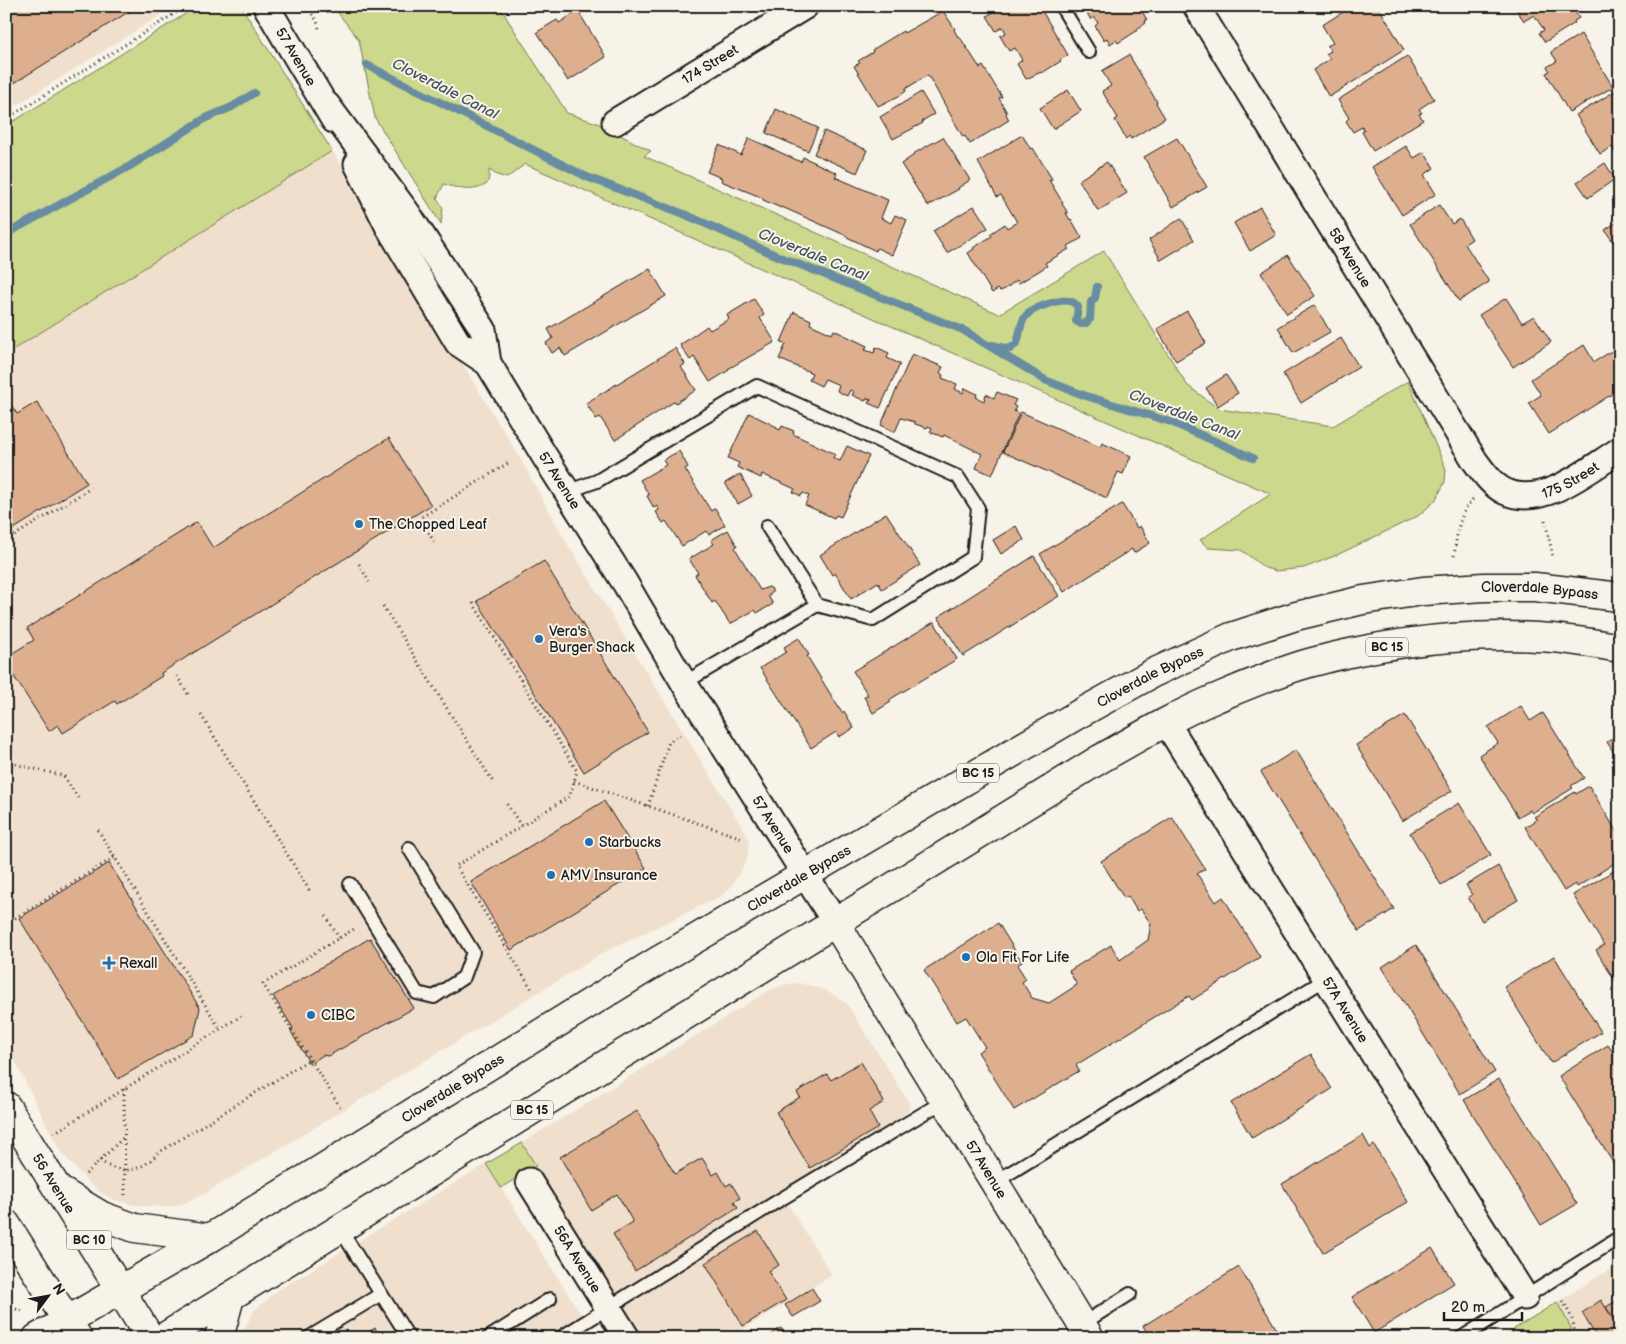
<svg xmlns="http://www.w3.org/2000/svg" width="1626" height="1344" viewBox="0 0 1626 1344" font-family="'Balsamiq Sans',sans-serif">
<style>
.built{fill:#f0dfcd}
.green{fill:#ccd88b;stroke:#747a54}
.lines{fill:none;stroke-linecap:round;stroke-linejoin:round}
.stream{stroke:#678ca1;stroke-width:8}
.building{fill:#deaf8f;stroke:#1c1c1c}
.service-casing{stroke:#1c1c1c;stroke-width:16}
.minor-casing{stroke:#1c1c1c;stroke-width:29}
.tertiary-casing{stroke:#1c1c1c;stroke-width:31}
.trunk-casing{stroke:#1c1c1c;stroke-width:31}
.path{stroke:#1c1c1c;stroke-width:3;stroke-dasharray:1 4;stroke-linecap:butt}
.service{stroke:#f7f3e8;stroke-width:12}
.minor{stroke:#f7f3e8;stroke-width:25}
.tertiary{stroke:#f7f3e8;stroke-width:28}
.trunk{stroke:#f7f3e8;stroke-width:28}
.poi-dot{fill:#1f6fb2;stroke:#f7f3e8;stroke-width:2}
.labels{text-anchor:middle;dominant-baseline:central;stroke-width:4;stroke-linejoin:round;paint-order:stroke}
.shield{fill:#f7f3e8;stroke:#5e5c59;stroke-width:1}
.shield-label{font-size:12px;font-weight:bold;fill:#1c1c1c}
.street-label{font-size:14px;fill:#1c1c1c;stroke:#f7f3e8}
.poi-label{font-size:14px;fill:#1c1c1c;stroke:#f7f3e8;text-anchor:start}
.water-label{font-size:15px;font-style:italic;fill:#42545f;stroke:#f7f3e8}
</style>
<rect width="100%" height="100%" fill="#f7f3e8"/>
<filter id="ink" filterUnits="userSpaceOnUse"><feTurbulence type="fractalNoise" baseFrequency=".02" numOctaves="2"/><feDisplacementMap in="SourceGraphic" scale="10" xChannelSelector="R" yChannelSelector="G"/><feConvolveMatrix kernelMatrix="1 2 1 2 8 2 1 2 1" color-interpolation-filters="sRGB"/></filter>
<g filter="url(#ink)">
<g class="built">
<polygon points="6,6 175,6 6,112"/>
<polygon points="332,151 517,453 568,545 744,830 749,840 747,860 730,888 723,895 605,952 206,1193 180,1205 167,1207 134,1205 113,1200 100,1192 86,1180 59,1149 6,1043 6,354"/>
<polygon points="799,983 825,990 836,996 847,1004 910,1104 908,1111 899,1121 781,1193 832,1275 729,1338 642,1338 522,1143 768,991 787,984"/>
<polygon points="486,1164 582,1316 590,1338 239,1338 254,1311 278,1290"/>
<polygon points="1620,1263 1620,1338 1500,1338 1514,1329"/>
</g>
<g class="green">
<polygon points="198,6 241,6 332,151 6,354 6,126"/>
<path d="M348,6H499L567,113L597,123L651,151L644,156L999,314L1104,251L1187,385L1219,409L1333,426L1408,381L1446,469L1445,482L1435,501L1418,516L1337,555L1304,568L1276,571L1265,568L1241,550L1208,548L1200,540L1271,494L525,164L507,178L497,175L489,170V177L487,184C472,193 460,189 444,184L437,198L443,208L441,224L375,118L359,40L338,13Z"/>
<polygon points="522,1143 536,1166 501,1188 486,1164"/>
<polygon points="1557,1302 1571,1328 1568,1338 1520,1338 1514,1329"/>
</g>
<g class="lines">
<g class="stream">
<polyline points="367,65 587,177 684,214 773,254 963,330 1045,380 1086,396 1171,422 1253,458"/>
<polyline points="6,234 130,166 206,118 232,107 254,93"/>
<path d="M992,345L1010,349L1017,343C1020,334 1020,324 1025,317C1031,308 1062,297 1072,302C1074,302 1077,306 1078,307L1076,321L1081,324L1086,323L1090,319L1091,302L1095,298L1097,287"/>
</g>
</g>
<g class="building">
<polygon points="6,6 138,6 6,88"/>
<polygon points="980,6 1039,6 1068,55 1060,60 1061,61 1042,73 1041,72 1026,79 1017,64 1022,60 1015,48 1009,51 1000,36 1006,33 1003,27 996,31 987,16 992,13 989,8 983,11"/>
<polygon points="1083,6 1139,6 1147,20 1145,21 1146,23 1137,29 1138,30 1118,43 1116,40 1110,44 1107,38 1104,41 1095,26 1098,23 1094,17 1091,20"/>
<polygon points="1353,6 1378,6 1404,50 1329,97 1313,70 1330,59 1326,54 1331,51 1327,46 1333,43 1322,25"/>
<polygon points="1514,6 1571,6 1579,18 1574,21 1575,23 1545,42 1539,33 1544,30 1534,15 1524,21"/>
<polygon points="578,11 606,57 568,81 537,32 557,20 559,23"/>
<polygon points="943,11 955,29 954,30 958,37 959,36 965,45 980,68 983,66 1002,97 999,98 1007,113 1006,114 1009,120 970,144 965,136 963,137 928,75 905,89 906,91 901,95 878,106 854,66 860,63 858,61 873,52 872,50 903,31 904,33"/>
<polygon points="1581,34 1613,87 1569,112 1546,73 1550,71 1547,67 1557,61 1551,52"/>
<polygon points="1129,55 1157,102 1156,103 1165,118 1131,139 1129,136 1126,139 1115,120 1118,118 1102,91 1111,86 1102,71"/>
<polygon points="1407,56 1434,99 1419,109 1422,113 1419,114 1423,120 1373,151 1362,132 1364,131 1362,127 1353,132 1346,121 1349,118 1338,100"/>
<polygon points="1068,90 1081,111 1053,129 1040,108"/>
<polygon points="1617,90 1620,95 1620,159 1612,147 1600,154 1576,115"/>
<polygon points="921,92 934,114 922,121 923,123 893,139 880,117"/>
<polygon points="776,109 818,128 808,151 766,133"/>
<polygon points="824,131 867,150 857,173 814,154"/>
<polygon points="1022,135 1031,149 1033,148 1052,179 1049,180 1063,203 1062,204 1068,213 1066,213 1070,220 1071,219 1082,238 1068,246 1069,249 1045,263 1047,266 1019,283 1017,280 1005,289 1000,291 998,289 992,293 968,253 974,249 973,248 992,236 990,234 1005,224 1007,228 1017,222 1001,195 997,197 978,162"/>
<polygon points="943,137 970,180 958,188 959,189 928,206 901,164 914,155 913,154"/>
<polygon points="749,138 801,162 803,157 837,173 835,177 888,200 881,218 891,223 895,215 907,220 892,255 877,248 876,251 847,237 847,236 782,207 781,208 763,200 763,198 721,181 722,178 707,172 719,145 741,155"/>
<polygon points="1177,138 1207,187 1173,207 1144,157"/>
<polygon points="1406,146 1414,158 1424,152 1434,168 1424,175 1436,194 1402,215 1372,167"/>
<polygon points="1107,162 1127,193 1098,211 1079,180"/>
<polygon points="1605,163 1615,179 1588,198 1577,182"/>
<polygon points="1439,205 1452,224 1460,219 1472,239 1465,244 1489,282 1459,301 1410,224"/>
<polygon points="974,206 988,228 947,253 933,231"/>
<polygon points="1260,207 1276,235 1250,251 1234,223"/>
<polygon points="1181,218 1194,240 1161,260 1149,240"/>
<polygon points="1620,220 1620,238 1613,242 1605,230"/>
<polygon points="1288,255 1315,296 1287,314 1261,273"/>
<polygon points="650,269 666,296 565,356 560,348 552,353 546,343 553,338 548,329"/>
<polygon points="1506,298 1522,323 1534,316 1551,342 1513,367 1479,315"/>
<polygon points="754,299 764,315 760,318 775,342 728,369 729,370 710,382 694,357 690,360 680,345 707,326 710,330 729,319 727,315"/>
<polygon points="1315,305 1330,332 1293,353 1278,327"/>
<polygon points="1187,311 1206,343 1176,361 1157,329"/>
<polygon points="794,312 811,320 810,324 832,334 834,330 867,346 865,350 874,353 876,347 889,353 887,358 900,364 880,408 868,403 871,399 867,398 865,401 852,395 854,392 850,390 847,396 837,391 839,385 825,379 821,386 809,380 812,373 779,359 786,344 781,342"/>
<polygon points="1341,338 1359,367 1301,403 1283,374"/>
<polygon points="1584,345 1594,362 1618,347 1620,350 1620,389 1549,434 1529,403 1541,395 1531,379"/>
<polygon points="675,348 685,364 681,367 696,390 676,403 675,401 615,440 600,417 596,419 586,403"/>
<polygon points="912,354 943,367 940,373 943,375 942,378 957,384 955,389 963,393 965,388 977,394 976,397 984,401 986,394 994,398 997,392 1016,400 1013,405 1016,407 1014,411 1019,413 992,475 976,468 982,454 944,435 943,437 930,432 932,428 928,426 927,428 915,424 915,422 901,418 895,432 881,425"/>
<polygon points="1226,375 1238,393 1218,406 1206,388"/>
<polygon points="6,397 17,414 37,402 87,483 6,534"/>
<polygon points="1021,412 1100,447 1102,443 1131,456 1123,474 1118,472 1107,498 1003,452"/>
<polygon points="749,413 777,427 776,428 780,430 782,426 794,431 793,434 835,454 833,458 840,461 847,446 869,456 841,517 836,515 834,518 805,505 809,496 803,493 801,496 793,492 795,489 762,474 761,478 737,467 739,463 728,458"/>
<polygon points="389,438 431,505 161,673 162,676 117,704 115,701 63,733 58,725 49,731 6,664 6,657 34,640 27,628 197,522 213,548"/>
<polygon points="679,451 688,467 685,469 711,511 715,508 725,525 709,535 706,531 682,546 666,521 663,523 656,512 659,510 657,506 654,508 647,496 649,495 640,480 666,465 663,460"/>
<polygon points="740,474 752,496 738,504 725,483"/>
<polygon points="1122,504 1137,528 1140,526 1150,543 1134,553 1132,549 1064,592 1040,554"/>
<polygon points="886,513 920,565 882,589 878,582 851,599 835,573 832,575 820,555"/>
<polygon points="1016,526 1024,540 1001,554 993,540"/>
<polygon points="728,530 737,546 735,548 760,590 769,587 772,589 772,593 768,596 773,604 757,613 755,610 730,624 715,601 712,603 695,575 698,573 689,559 714,544 711,540"/>
<polygon points="1034,556 1059,596 963,656 938,617"/>
<polygon points="544,561 648,732 584,772 477,601"/>
<polygon points="934,622 957,659 889,700 891,702 873,713 864,697 868,695 853,671"/>
<polygon points="799,638 809,655 807,656 842,713 844,711 854,728 839,737 836,732 811,748 760,668 786,652 784,647"/>
<polygon points="1521,706 1530,721 1543,713 1584,778 1571,786 1573,788 1532,813 1530,810 1518,817 1479,755 1498,743 1488,727"/>
<polygon points="1405,715 1452,791 1402,821 1356,745"/>
<polygon points="1620,734 1620,762 1607,742"/>
<polygon points="1296,750 1394,909 1359,931 1261,772"/>
<polygon points="1589,786 1620,837 1620,857 1617,859 1618,861 1577,887 1575,884 1564,891 1525,827 1537,819 1534,817 1575,792 1576,794"/>
<polygon points="604,801 646,868 511,950 471,882"/>
<polygon points="1459,803 1491,855 1441,885 1410,833"/>
<polygon points="1172,817 1205,869 1197,874 1216,902 1223,897 1260,957 1192,1000 1189,996 1076,1065 1079,1071 1014,1110 978,1052 985,1047 966,1017 957,1022 924,970 998,923 1022,962 1017,965 1026,979 1022,982 1032,998 1049,1003 1077,985 1069,971 1111,945 1120,960 1148,940 1151,924 1141,909 1137,911 1128,896 1124,898 1101,861"/>
<polygon points="109,863 200,1008 194,1035 118,1079 19,918"/>
<polygon points="1498,866 1518,900 1482,921 1468,897 1472,895 1466,885"/>
<polygon points="1620,867 1620,989 1596,950 1604,945 1573,895"/>
<polygon points="370,938 414,1008 328,1056 323,1055 310,1064 290,1030 293,1028 273,996"/>
<polygon points="1416,945 1495,1072 1460,1094 1382,967"/>
<polygon points="1554,956 1601,1032 1551,1063 1504,987"/>
<polygon points="1608,1045 1620,1063 1620,1174 1559,1076"/>
<polygon points="1311,1054 1332,1089 1252,1138 1231,1103"/>
<polygon points="861,1062 884,1102 869,1111 878,1128 810,1168 776,1112 800,1097 797,1092 827,1074 831,1080"/>
<polygon points="1499,1079 1577,1204 1541,1225 1464,1100"/>
<polygon points="637,1111 675,1174 702,1158 713,1175 718,1172 726,1186 731,1183 740,1198 734,1202 738,1208 635,1271 613,1234 633,1222 617,1194 591,1210 560,1157"/>
<polygon points="1363,1135 1370,1148 1374,1145 1408,1202 1323,1253 1282,1184"/>
<polygon points="758,1231 779,1265 768,1271 786,1300 743,1326 705,1263"/>
<polygon points="1432,1248 1454,1283 1374,1333 1352,1297"/>
<polygon points="1239,1267 1282,1338 1151,1338 1143,1326"/>
<polygon points="812,1288 820,1301 793,1317 785,1305"/>
<polygon points="1620,1299 1620,1330 1606,1307"/>
<polygon points="1601,1300 1620,1330 1620,1338 1597,1338 1582,1313"/>
<polygon points="375,1328 381,1338 360,1338"/>
<polygon points="781,1328 787,1338 766,1338"/>
</g>
<g class="lines">
<g class="service-casing">
<g id="service">
<polyline points="1061,6 1089,52"/>
<polyline points="566,492 597,481 757,386 958,477 978,508 973,557 873,620 817,605 767,526"/>
<polyline points="684,683 817,605"/>
<polyline points="350,884 417,993 434,997 464,977 473,952 409,848"/>
<polyline points="995,1182 1326,979"/>
<polyline points="340,1229 409,1338"/>
<polyline points="1082,1324 1130,1294"/>
<polyline points="308,1338 381,1294"/>
<polyline points="488,1338 550,1299"/>
<polyline points="560,1338 773,1204 944,1101"/>
<polyline points="1461,1338 1620,1237"/>
</g>
</g>
<g class="minor-casing">
<g id="minor">
<path id="s1" d="M266,6L334,120"/>
<path id="s2" d="M1196,6L1475,461C1483,472 1492,485 1504,491C1542,510 1589,469 1620,450"/>
<path id="s3" d="M327,105L408,214L483,329L488,363L545,457L625,583L684,683L835,922"/>
<path id="s4" d="M615,122L805,6"/>
<polyline points="357,164 388,226 458,343 488,363"/>
<path id="s5" d="M1166,722L1525,1297"/>
<path id="s6" d="M529,1181L627,1338"/>
</g>
</g>
<g class="tertiary-casing">
<g id="tertiary">
<path id="s7" d="M835,922L1090,1338"/>
</g>
</g>
<g class="trunk-casing">
<g id="trunk">
<path id="s8" d="M6,1106L150,1338"/>
<polyline points="62,1192 102,1216 135,1228 210,1238"/>
<polyline points="6,1224 78,1338"/>
<path id="s9" d="M37,1338L210,1238L661,959L1077,715L1153,673L1231,637L1296,616L1363,600L1423,591L1484,587H1535L1620,597"/>
<path d="M163,1338L1100,759C1137,738 1174,716 1214,699C1245,686 1277,672 1309,663C1383,643 1461,633 1537,637C1565,638 1592,643 1620,648"/>
<polyline points="219,1338 230,1297"/>
</g>
</g>
<g class="path">
<polyline points="306,6 317,21 319,29"/>
<polyline points="6,119 187,6"/>
<polyline points="1545,520 1553,557"/>
<polyline points="6,541 91,488"/>
<polyline points="434,542 420,518 510,462"/>
<path d="M1454,556C1457,535 1458,515 1473,499"/>
<polyline points="359,564 369,582"/>
<polyline points="473,603 577,771 570,796 456,866 533,991"/>
<polyline points="383,606 493,782"/>
<polyline points="177,676 188,694"/>
<polyline points="201,715 311,893"/>
<polyline points="6,762 64,776 78,798"/>
<polyline points="574,781 742,838"/>
<polyline points="507,804 521,826"/>
<polyline points="648,806 669,742 680,735"/>
<polyline points="98,830 220,1029"/>
<polyline points="326,916 339,938"/>
<polyline points="15,918 115,857"/>
<polyline points="124,1089 125,1195"/>
<polyline points="340,1107 263,984 354,929"/>
<polyline points="54,1133 241,1016"/>
<path d="M100,1160C119,1177 143,1171 158,1153L310,1059"/>
<polyline points="86,1174 124,1137"/>
<path d="M1563,1301C1569,1313 1578,1325 1572,1338"/>
<polyline points="16,1309 24,1311"/>
<polyline points="1511,1333 1515,1338"/>
</g>
<use href="#service" class="service"/>
<use href="#minor" class="minor"/>
<use href="#tertiary" class="tertiary"/>
<use href="#trunk" class="trunk"/>
</g>
</g>
<g class="poi-dot">
<circle cx="359" cy="524" r="5"/>
<circle cx="539" cy="639" r="5"/>
<circle cx="589" cy="842" r="5"/>
<circle cx="551" cy="875" r="5"/>
<circle cx="966" cy="957" r="5"/>
<path d="M106.5 955.5h5v5h5v5h-5v5h-5v-5h-5v-5h5z"/>
<circle cx="311" cy="1015" r="5"/>
</g>
<g class="labels">
<g class="shield">
<rect x="1366" y="637.5" width="42" height="19" rx="4"/>
<rect x="957" y="763.5" width="42" height="19" rx="4"/>
<rect x="511" y="1100.5" width="42" height="19" rx="4"/>
<rect x="66.5" y="1230.5" width="45" height="19" rx="4"/>
</g>
<g class="shield-label">
<text x="1387" y="647">BC 15</text>
<text x="978" y="773">BC 15</text>
<text x="532" y="1110">BC 15</text>
<text x="89" y="1240">BC 10</text>
</g>
<g class="street-label">
<text stroke="none"><textPath href="#s1" startOffset="59">57 Avenue</textPath></text>
<text stroke="none"><textPath href="#s4" startOffset="111">174 Street</textPath></text>
<text stroke="none"><textPath href="#s2" startOffset="295">58 Avenue</textPath></text>
<text stroke="none"><textPath href="#s2" startOffset="646">175 Street</textPath></text>
<text stroke="none"><textPath href="#s3" startOffset="445">57 Avenue</textPath></text>
<text stroke="none"><textPath href="#s9" startOffset="1700">Cloverdale Bypass</textPath></text>
<text stroke="none"><textPath href="#s9" startOffset="1295">Cloverdale Bypass</textPath></text>
<text stroke="none"><textPath href="#s3" startOffset="850">57 Avenue</textPath></text>
<text stroke="none"><textPath href="#s9" startOffset="890">Cloverdale Bypass</textPath></text>
<text stroke="none"><textPath href="#s5" startOffset="339">57A Avenue</textPath></text>
<text stroke="none"><textPath href="#s9" startOffset="485">Cloverdale Bypass</textPath></text>
<text stroke="none"><textPath href="#s7" startOffset="290">57 Avenue</textPath></text>
<text stroke="none"><textPath href="#s8" startOffset="91">56 Avenue</textPath></text>
<text stroke="none"><textPath href="#s6" startOffset="92">56A Avenue</textPath></text>
</g>
<g class="poi-label">
<text x="369" y="524">The Chopped Leaf</text>
<text x="549" y="631">Vera's<tspan x="549" dy="16">Burger Shack</tspan></text>
<text x="599" y="842">Starbucks</text>
<text x="561" y="875">AMV Insurance</text>
<text x="976" y="957">Ola Fit For Life</text>
<text x="119" y="963">Rexall</text>
<text x="321" y="1015">CIBC</text>
</g>
<g class="water-label">
<text transform="translate(445 89) rotate(27)">Cloverdale Canal</text>
<text transform="translate(813 255) rotate(22)">Cloverdale Canal</text>
<text transform="translate(1184 415) rotate(21)">Cloverdale Canal</text>
</g>
</g>
<rect width="1626" height="1344" fill="none" stroke="#f7f3e8" stroke-width="25"/>
<rect x="12" y="12" width="1601" height="1319" fill="none" stroke="#1c1c1c" stroke-width="2" filter="url(#ink)"/>
<g transform="translate(48 1296) rotate(58)" stroke="#f7f3e8" stroke-width="4" paint-order="stroke">
<path d="M0-4L9 19L0 12L-9 19Z" fill="#1c1c1c"/>
<text y="-8" font-size="14" font-weight="bold" text-anchor="middle" fill="#1c1c1c">N</text>
</g>
<path d="M1444 1312v8h78v-8" fill="none" stroke="#1c1c1c" stroke-width="2.5"/>
<text x="1451" y="1312" font-size="15" fill="#1c1c1c" stroke="#f7f3e8" stroke-width="4" paint-order="stroke">20 m</text>
</svg>
